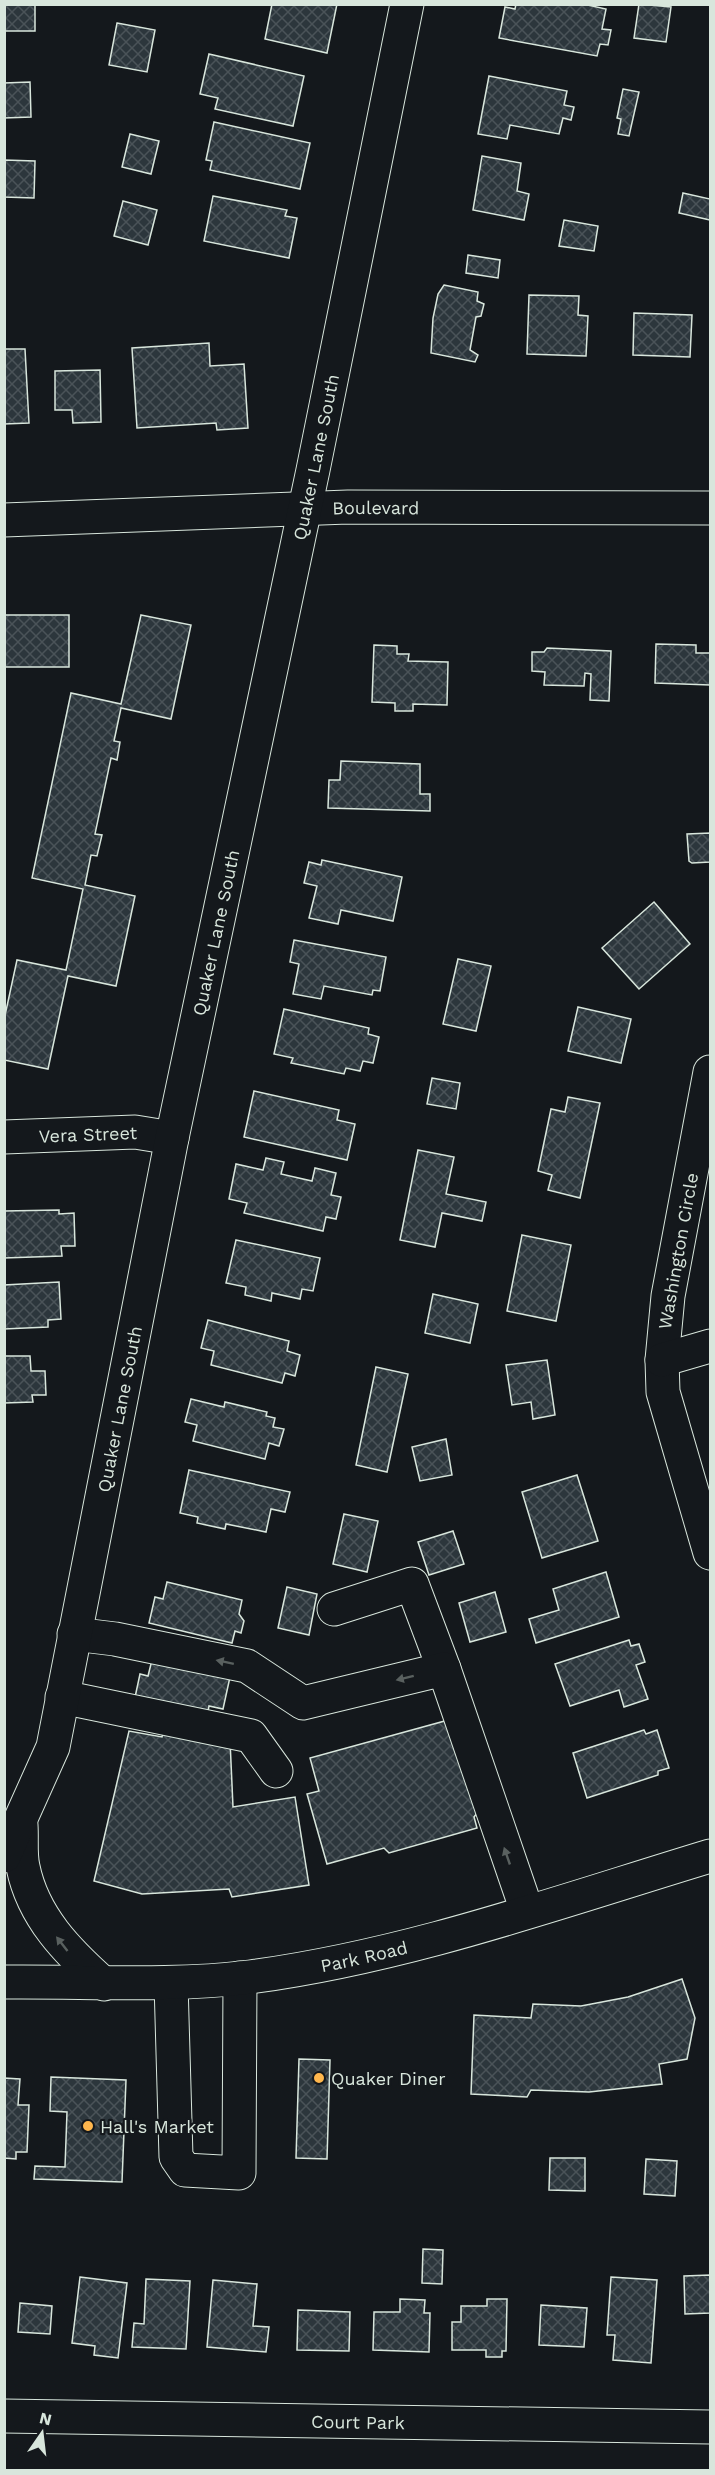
<svg xmlns="http://www.w3.org/2000/svg" width="715" height="2475" viewBox="0 0 715 2475" font-family="'Work Sans',sans-serif">
<style>
.building{fill:url(#building-cross-hatch);stroke:#d8e6dc;stroke-width:1.5}
.lines{fill:none;stroke-linecap:round;stroke-linejoin:round}
.minor-casing{stroke:#d8e6dc;stroke-width:35}
.major-casing{stroke:#d8e6dc;stroke-width:35}
.minor{stroke:#14181c;stroke-width:33}
.major{stroke:#14181c;stroke-width:33}
.oneway{fill:#59605f}
.poi-dot{fill:#ffb74d;stroke:#14181c;stroke-width:2}
.labels{text-anchor:middle;dominant-baseline:central;stroke-width:4.5;stroke-linejoin:round;paint-order:stroke}
.street-label{font-size:18px;fill:#d8e6dc;stroke:#14181c}
.poi-label{font-size:18px;fill:#d8e6dc;stroke:#14181c;text-anchor:start}
</style>
<defs>
<pattern id="building-cross-hatch" width="8" height="8" patternUnits="userSpaceOnUse" patternTransform="scale(1.5)"><rect width="8" height="8" fill="#2c363c"/><path d="M0 0l8 8M0 8l8-8" fill="none" stroke="#4a5358"/></pattern>
</defs>
<rect width="100%" height="100%" fill="#14181c"/>
<g class="building">
<rect x="4" y="4" width="31" height="27"/>
<polygon points="272,4 337,4 327,53 265,39"/>
<polygon points="516,4 583,4 606,9 602,29 611,30 608,45 600,44 597,56 499,38 505,7 515,9"/>
<polygon points="639,4 671,7 666,42 634,38"/>
<polygon points="117,23 155,30 147,72 109,65"/>
<polygon points="209,54 304,76 293,126 215,109 218,98 200,94"/>
<polygon points="489,76 567,91 564,105 574,107 571,120 563,118 559,134 510,125 507,139 478,134"/>
<polygon points="30,82 31,117 4,118 4,83"/>
<polygon points="623,89 639,92 629,136 618,134 621,119 617,118"/>
<polygon points="214,122 310,143 300,189 210,170 212,161 206,160"/>
<polygon points="130,134 159,141 151,174 122,167"/>
<polygon points="482,156 521,163 517,191 529,194 524,220 473,210"/>
<polygon points="4,160 35,161 34,198 4,197"/>
<polygon points="683,193 710,199 710,220 679,213"/>
<polygon points="213,196 287,210 285,216 297,218 289,258 204,241"/>
<polygon points="123,201 157,210 148,245 114,236"/>
<polygon points="564,220 598,226 594,251 559,246"/>
<polygon points="468,255 500,260 498,278 466,273"/>
<polygon points="444,285 478,292 477,301 484,304 481,316 476,317 470,350 478,355 475,362 431,353 433,318 438,294"/>
<polygon points="529,295 579,296 578,315 588,316 586,356 527,354"/>
<polygon points="634,313 692,315 690,357 633,355"/>
<polygon points="209,343 210,366 244,364 248,428 217,430 216,423 137,428 132,348"/>
<polygon points="4,349 25,349 29,423 4,424"/>
<polygon points="100,370 101,422 73,423 72,410 55,410 55,371"/>
<rect x="4" y="615" width="65" height="52"/>
<polygon points="141,615 191,625 171,719 121,708 114,741 120,742 117,760 111,758 95,834 102,835 97,856 91,855 85,885 135,896 116,986 68,976 48,1069 4,1060 4,1020 17,960 66,970 83,889 32,878 71,693 121,704"/>
<polygon points="656,644 696,645 696,653 710,653 710,685 655,683"/>
<polygon points="374,645 397,646 397,654 409,654 408,661 448,662 447,705 413,704 413,711 395,711 395,703 372,702"/>
<polygon points="547,648 611,651 609,701 590,700 591,674 585,673 584,686 544,685 545,672 532,671 532,652 544,652"/>
<polygon points="341,761 420,764 420,794 430,794 430,811 328,808 329,780 340,780"/>
<polygon points="710,833 710,862 692,863 689,861 687,834"/>
<polygon points="322,860 402,877 393,921 341,910 338,924 309,918 317,886 304,883 309,862 321,865"/>
<polygon points="654,902 690,944 639,989 602,948"/>
<polygon points="294,940 386,957 380,991 373,990 372,995 324,986 321,999 293,994 299,964 290,962"/>
<polygon points="458,959 491,966 476,1031 443,1024"/>
<polygon points="578,1007 631,1019 621,1063 568,1051"/>
<polygon points="284,1009 369,1028 368,1034 379,1037 373,1063 363,1061 360,1071 346,1068 344,1074 291,1063 293,1058 274,1054"/>
<polygon points="432,1078 460,1083 456,1109 427,1104"/>
<polygon points="254,1091 339,1110 337,1120 355,1124 347,1160 244,1137"/>
<polygon points="568,1097 600,1103 580,1198 548,1190 552,1175 538,1171 551,1109 565,1112"/>
<polygon points="418,1150 454,1157 446,1194 486,1202 482,1221 442,1213 435,1247 400,1240"/>
<polygon points="266,1158 284,1162 281,1174 312,1181 315,1168 336,1173 331,1195 341,1197 336,1219 326,1217 323,1231 244,1213 247,1203 229,1199 236,1164 263,1170"/>
<polygon points="59,1210 59,1214 74,1213 75,1246 61,1246 62,1256 4,1258 4,1211"/>
<polygon points="522,1235 571,1245 556,1321 507,1311"/>
<polygon points="236,1240 320,1258 313,1291 302,1289 300,1299 272,1293 271,1301 245,1295 246,1287 226,1283"/>
<polygon points="59,1282 61,1319 48,1320 48,1327 4,1329 4,1285"/>
<polygon points="433,1294 478,1304 470,1343 425,1333"/>
<polygon points="208,1320 289,1341 287,1351 300,1355 295,1376 285,1373 282,1383 211,1365 214,1351 201,1348"/>
<polygon points="4,1356 30,1356 31,1371 45,1371 46,1395 32,1395 33,1402 4,1403"/>
<polygon points="547,1360 555,1415 533,1419 531,1402 512,1405 506,1365"/>
<polygon points="376,1367 408,1374 387,1472 356,1465"/>
<polygon points="191,1399 224,1407 225,1402 267,1412 266,1416 275,1418 273,1427 284,1429 279,1446 269,1443 265,1459 193,1441 197,1425 185,1422"/>
<polygon points="446,1439 452,1475 420,1481 412,1447"/>
<polygon points="189,1470 290,1492 285,1512 271,1509 266,1532 226,1524 225,1529 197,1523 198,1517 180,1513"/>
<polygon points="577,1475 598,1541 542,1558 522,1492"/>
<polygon points="344,1514 378,1521 367,1572 333,1564"/>
<polygon points="453,1531 464,1564 429,1575 418,1542"/>
<polygon points="606,1572 619,1617 536,1643 529,1619 559,1610 553,1589"/>
<polygon points="167,1582 242,1600 239,1614 244,1621 241,1633 235,1631 232,1643 149,1623 155,1597 163,1599"/>
<polygon points="287,1587 317,1594 309,1635 278,1628"/>
<polygon points="495,1592 506,1632 470,1642 459,1603"/>
<polygon points="629,1640 631,1646 639,1644 645,1662 636,1665 648,1699 624,1707 619,1690 570,1706 555,1664"/>
<polygon points="152,1660 230,1677 223,1709 209,1706 207,1717 134,1702 140,1674 148,1676"/>
<polygon points="452,1719 478,1812 474,1817 477,1828 389,1853 384,1848 327,1864 307,1794 319,1791 310,1758"/>
<polygon points="165,1726 230,1740 233,1807 295,1797 309,1885 232,1897 229,1889 142,1894 94,1881 129,1731 162,1737"/>
<polygon points="644,1730 646,1734 657,1730 669,1768 658,1771 658,1775 587,1798 573,1753"/>
<polygon points="682,1979 695,2018 687,2059 659,2064 662,2084 589,2092 531,2090 527,2097 471,2094 474,2015 531,2018 533,2004 581,2006 628,1997"/>
<polygon points="299,2059 330,2060 327,2159 296,2158"/>
<polygon points="51,2077 126,2080 122,2182 34,2179 35,2166 65,2167 67,2112 50,2111"/>
<polygon points="4,2078 20,2079 18,2105 29,2105 27,2152 16,2152 16,2159 4,2158"/>
<polygon points="550,2158 585,2158 585,2191 549,2190"/>
<polygon points="646,2159 677,2161 675,2196 644,2194"/>
<polygon points="423,2249 443,2250 442,2284 422,2283"/>
<polygon points="710,2275 710,2313 685,2314 684,2276"/>
<polygon points="80,2277 127,2283 118,2358 94,2355 95,2346 72,2343"/>
<polygon points="611,2277 657,2280 651,2363 613,2360 615,2335 607,2335"/>
<polygon points="146,2279 190,2281 186,2349 132,2347 134,2323 144,2324"/>
<polygon points="213,2280 257,2284 253,2326 269,2327 266,2352 207,2347"/>
<polygon points="400,2299 425,2300 424,2313 430,2313 429,2352 373,2350 374,2312 400,2312"/>
<polygon points="487,2299 507,2299 506,2351 502,2351 502,2357 486,2357 486,2350 452,2350 452,2322 461,2322 461,2306 487,2306"/>
<polygon points="20,2303 52,2306 50,2334 18,2332"/>
<polygon points="541,2305 587,2308 584,2347 539,2345"/>
<polygon points="298,2310 350,2312 349,2351 297,2350"/>
</g>
<g class="lines">
<g class="minor-casing">
<g id="minor">
<polyline points="710,1072 668,1296 662,1360 663,1392 710,1553"/>
<path id="s1" d="M4,1137L135,1132L172,1138"/>
<polyline points="662,1360 710,1346"/>
<polyline points="334,1609 412,1584 444,1669"/>
<polyline points="74,1634 115,1639 247,1666 303,1703 444,1669 527,1911"/>
<polyline points="62,1697 251,1736 276,1771"/>
<polyline points="171,1983 176,2157 185,2170 239,2173 240,1978"/>
<path id="s2" d="M4,2416L710,2427"/>
</g>
</g>
<g class="major-casing">
<g id="major">
<path id="s3" d="M4,520L348,507L710,508"/>
<path d="M21,1825C22,1839 20,1854 23,1867C33,1917 68,1952 104,1984"/>
<path id="s4" d="M4,1856L53,1747L172,1138L313,470L407,4"/>
<path id="s5" d="M4,1982C87,1981 168,1987 250,1977C408,1956 558,1902 710,1856"/>
</g>
</g>
<use href="#minor" class="minor"/>
<use href="#major" class="major"/>
</g>
<defs><path id="oneway-solid" d="M-6-.8H1V-3.2L6.5 0L1 3.2V.8H-6Z" transform="scale(1.5)"/></defs>
<g class="oneway">
<use href="#oneway-solid" transform="translate(225 1662) rotate(-168)"/>
<use href="#oneway-solid" transform="translate(405 1678) rotate(166)"/>
<use href="#oneway-solid" transform="translate(507 1856) rotate(-109)"/>
<use href="#oneway-solid" transform="translate(62 1944) rotate(-128)"/>
</g>
<g class="poi-dot">
<circle cx="319" cy="2078" r="6"/>
<circle cx="88" cy="2126" r="6"/>
</g>
<g class="labels">
<g class="street-label">
<text stroke="none"><textPath href="#s4" startOffset="1436">Quaker Lane South</textPath></text>
<text stroke="none"><textPath href="#s3" startOffset="372">Boulevard</textPath></text>
<text stroke="none"><textPath href="#s4" startOffset="950">Quaker Lane South</textPath></text>
<text stroke="none"><textPath href="#s1" startOffset="84">Vera Street</textPath></text>
<text transform="translate(678 1251) rotate(-80)">Washington Circle</text>
<text stroke="none"><textPath href="#s4" startOffset="464">Quaker Lane South</textPath></text>
<text stroke="none"><textPath href="#s5" startOffset="362">Park Road</textPath></text>
<text stroke="none"><textPath href="#s2" startOffset="354">Court Park</textPath></text>
</g>
<g class="poi-label">
<text x="331" y="2078">Quaker Diner</text>
<text x="100" y="2126">Hall's Market</text>
</g>
</g>
<rect width="715" height="2475" fill="none" stroke="#d8e6dc" stroke-width="12"/>
<g transform="translate(42 2433) rotate(14)" stroke="#14181c" stroke-width="4.5" paint-order="stroke">
<path d="M0-4.5L10 22L0 15L-10 22Z" fill="#d8e6dc"/>
<text y="-9" font-size="16" font-weight="bold" text-anchor="middle" fill="#d8e6dc">N</text>
</g>
</svg>
